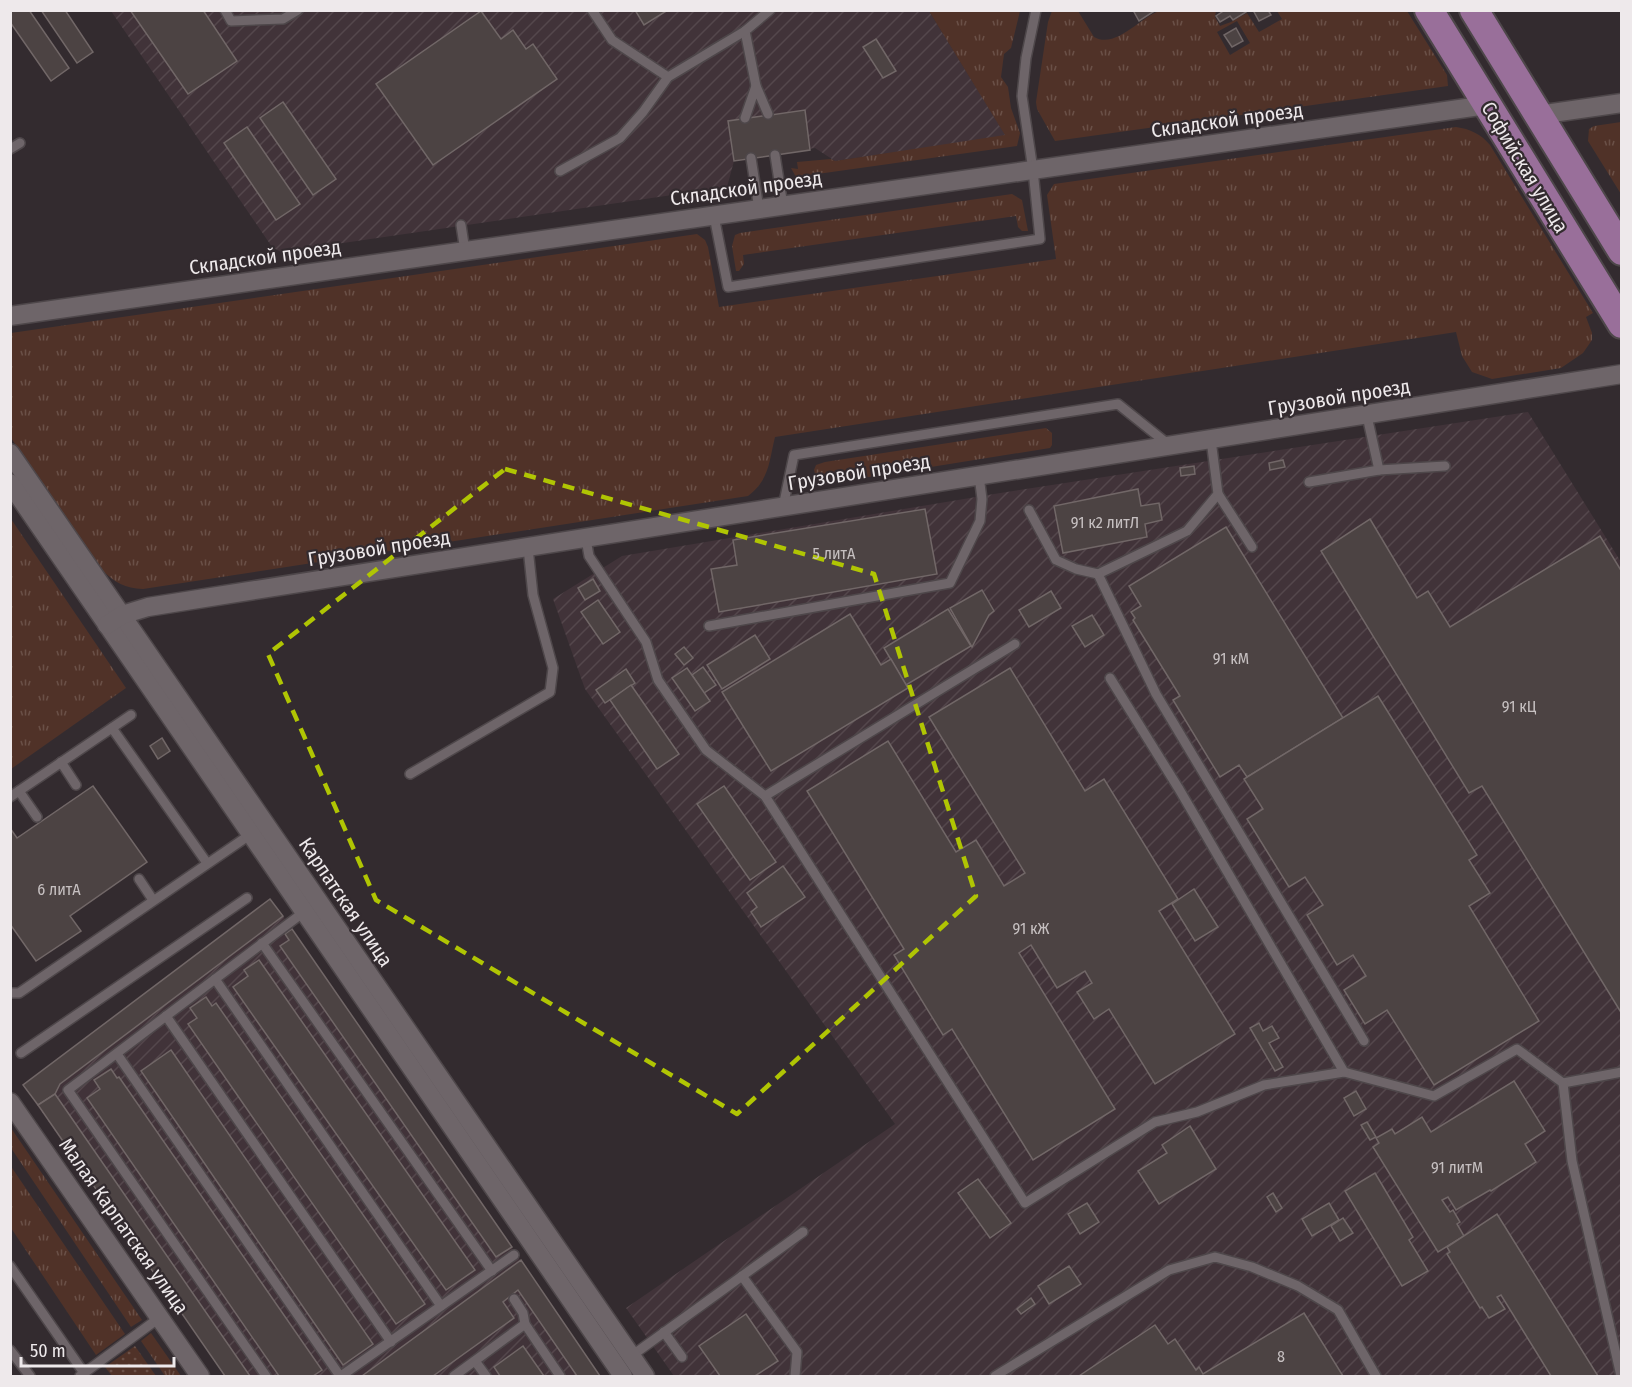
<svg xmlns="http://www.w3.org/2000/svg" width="1632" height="1387" viewBox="0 0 1632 1387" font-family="'Fira Sans Condensed',sans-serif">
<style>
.industrial{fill:url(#industrial-furrows)}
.grass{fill:url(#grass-tufts);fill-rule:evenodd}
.park{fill:url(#park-dots)}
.building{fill:#4c4343;stroke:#716767;stroke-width:1.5}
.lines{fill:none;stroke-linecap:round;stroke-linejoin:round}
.lane-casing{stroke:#4e474a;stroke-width:12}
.street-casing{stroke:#4e474a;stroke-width:21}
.primary-casing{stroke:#4e474a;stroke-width:32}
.lane{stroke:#6e6569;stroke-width:9}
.street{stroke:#6e6569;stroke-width:18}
.primary{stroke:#996f9a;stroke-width:28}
.marked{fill:none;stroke:#b0c503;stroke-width:4.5;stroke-dasharray:12 8;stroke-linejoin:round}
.labels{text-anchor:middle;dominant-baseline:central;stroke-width:4.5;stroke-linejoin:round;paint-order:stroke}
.number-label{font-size:16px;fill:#c6c0c1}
.street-label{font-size:20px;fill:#eee9eb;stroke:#332b2f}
</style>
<defs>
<pattern id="industrial-furrows" width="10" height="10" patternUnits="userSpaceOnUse" patternTransform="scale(1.5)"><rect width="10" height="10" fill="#413339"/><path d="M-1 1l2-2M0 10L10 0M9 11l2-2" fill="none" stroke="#54474c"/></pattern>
<pattern id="grass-tufts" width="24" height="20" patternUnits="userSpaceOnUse" patternTransform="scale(1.5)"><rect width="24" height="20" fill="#503228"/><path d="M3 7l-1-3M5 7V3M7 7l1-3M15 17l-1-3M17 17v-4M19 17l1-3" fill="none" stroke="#6a5047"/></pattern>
<pattern id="park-dots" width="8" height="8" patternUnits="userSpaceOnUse" patternTransform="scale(1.5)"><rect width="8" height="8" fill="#503228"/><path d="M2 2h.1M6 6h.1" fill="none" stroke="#6a5047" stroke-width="1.8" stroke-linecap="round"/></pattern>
</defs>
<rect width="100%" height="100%" fill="#332b2f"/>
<g class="industrial">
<polygon points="111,11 929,11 1006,136 835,161 815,148 734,161 727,187 281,252 272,247"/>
<polygon points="1528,412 1621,562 1621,1376 674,1376 626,1308 895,1124 585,689 553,599 622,556 994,494"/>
<polygon points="270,899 283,916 600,1376 225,1376 23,1085"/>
</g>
<g class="grass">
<polygon points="929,11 1020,11 1011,48 1004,54 1001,77 1008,87 1011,108 1020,133 1017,146 796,177 791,168 798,169 797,162 831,159 835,161 1005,135"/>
<path d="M1052,11H1078L1094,37C1117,50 1142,14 1163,10C1179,7 1199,10 1216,11L1215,17L1220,26L1231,22L1247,13L1259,32L1282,19L1277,11H1407L1447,75L1448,86L1055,141L1037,109L1036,102L1048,22ZM1237,21L1250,43L1230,55L1217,32Z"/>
<polygon points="1621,122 1622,122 1621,194 1588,141 1589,129 1594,126"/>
<path d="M1456,127C1470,129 1481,134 1490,145L1593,313L1586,317L1592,333V340L1583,353L1561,368L1492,379L1472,372L1462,356L1456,332L775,437C769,461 770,479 748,496L143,589C125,588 115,583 102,570L11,438V333L697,234L705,240L708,247L719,307L1056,259L1047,195L1054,184Z"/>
<polygon points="1012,194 1022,200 1028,231 1022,231 1018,227 1016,216 743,255 744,264 739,271 736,271 732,246 735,235 740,233"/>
<polygon points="1046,428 1052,433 1052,445 1050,448 825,484 817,480 814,470 816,465 825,462"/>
<polygon points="11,519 126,688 11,769 10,769"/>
<polygon points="11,1128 142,1320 131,1327 11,1148"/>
<polygon points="10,1165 125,1334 96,1355 11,1228"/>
<polygon points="151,1333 181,1376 165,1376 141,1341"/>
</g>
<polygon class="park" points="135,1346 156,1376 112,1376 105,1367"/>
<g class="building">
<polygon points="10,10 29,10 69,68 51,81 10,22"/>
<polygon points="41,10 65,10 93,52 77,63"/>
<polygon points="130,10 203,10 237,61 188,94"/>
<polygon points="635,10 668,10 644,25"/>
<polygon points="1133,10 1156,10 1139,21"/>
<polygon points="1225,10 1246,10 1246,12 1233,20 1230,16 1220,22 1216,16"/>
<polygon points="1253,10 1268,10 1271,15 1259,21"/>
<polygon points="481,11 501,39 513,30 526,49 533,44 557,79 433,165 376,84"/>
<polygon points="1236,28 1243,41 1232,47 1224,35"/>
<polygon points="876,39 896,71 883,78 863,47"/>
<polygon points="283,102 336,179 313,195 260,118"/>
<polygon points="805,110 810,150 734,161 728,121"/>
<polygon points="247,127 300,204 276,220 224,143"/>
<polygon points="1283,460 1285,467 1270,470 1269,463"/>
<polygon points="1194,466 1195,474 1181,476 1180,468"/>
<polygon points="1138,489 1141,506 1159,503 1162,520 1145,524 1147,537 1063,553 1054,506"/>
<polygon points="925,509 937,574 719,612 711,569 737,565 733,540"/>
<polygon points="1370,519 1417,598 1428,591 1450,627 1600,536 1622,572 1622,1014 1482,786 1469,793 1321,551"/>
<polygon points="1226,527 1343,718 1247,777 1239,765 1220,777 1173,700 1180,696 1133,620 1135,618 1131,612 1141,606 1129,586"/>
<polygon points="593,579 600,591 585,600 578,588"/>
<polygon points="982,590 994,611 989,615 972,647 950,608"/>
<polygon points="1051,591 1061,608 1029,627 1019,610"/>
<polygon points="598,600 620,632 603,644 581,612"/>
<polygon points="948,609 971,646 906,685 884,648"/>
<polygon points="850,614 881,665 891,659 908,688 771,771 722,692"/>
<polygon points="1092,615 1104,635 1085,647 1072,626"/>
<polygon points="755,635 770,659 722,689 707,665"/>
<polygon points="684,647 693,658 684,665 675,654"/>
<polygon points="703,667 716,685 704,693 692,675"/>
<polygon points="687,668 710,701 695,711 672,678"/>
<polygon points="1010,668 1085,791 1104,779 1178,899 1159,911 1235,1034 1155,1084 1109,1009 1094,1019 1077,992 1092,983 1085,971 1057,988 1031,945 1019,953 1115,1109 1033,1160 952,1029 943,1035 894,955 904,949 807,791 888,741 956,852 976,840 1004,886 1025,873 929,717"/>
<polygon points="626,669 635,683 605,703 596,690"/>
<polygon points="631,685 679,754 657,769 610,700"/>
<polygon points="1378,696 1477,855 1469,860 1490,893 1469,906 1539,1021 1434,1085 1387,1010 1365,1024 1344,990 1366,976 1353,955 1337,965 1307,915 1323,905 1305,877 1289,887 1247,819 1263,809 1244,779"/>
<polygon points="162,738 170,751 158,759 150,746"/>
<polygon points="93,786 147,862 70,916 81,931 36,961 10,924 10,828 17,838"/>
<polygon points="724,786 776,862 750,880 697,804"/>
<polygon points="783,866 805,897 761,927 751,912 757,907 747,893"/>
<polygon points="1194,889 1218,927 1195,941 1172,904"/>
<polygon points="270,899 283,916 60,1084 55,1094 38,1105 23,1085"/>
<polygon points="292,929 512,1247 496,1257 280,946 289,940 285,934"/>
<polygon points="259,960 475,1270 446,1290 233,987 248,976 244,970"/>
<polygon points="206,997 212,1006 216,1003 425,1304 396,1324 188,1024 197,1018 190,1008"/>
<polygon points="1259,1023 1263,1031 1272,1026 1279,1038 1269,1043 1283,1067 1275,1071 1250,1028"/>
<polygon points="171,1050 373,1344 343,1365 141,1071"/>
<polygon points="111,1069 117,1078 119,1077 322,1370 313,1376 279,1376 87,1098 100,1089 94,1080"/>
<polygon points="1514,1081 1545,1131 1525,1144 1536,1162 1491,1191 1490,1190 1456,1210 1448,1197 1442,1200 1450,1212 1453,1210 1460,1222 1457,1224 1464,1236 1438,1252 1373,1147 1379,1143 1376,1138 1392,1129 1395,1134 1422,1117 1431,1132"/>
<polygon points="1356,1091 1366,1109 1354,1116 1344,1098"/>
<polygon points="55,1094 250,1376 225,1376 38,1105"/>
<polygon points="1367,1122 1376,1137 1370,1140 1361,1125"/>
<polygon points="1190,1126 1216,1169 1159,1204 1138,1171 1167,1153 1162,1145"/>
<polygon points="1375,1173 1413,1237 1409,1240 1428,1271 1402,1286 1345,1191"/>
<polygon points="978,1179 1011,1223 990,1238 958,1193"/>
<polygon points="1273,1193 1282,1208 1276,1212 1267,1197"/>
<polygon points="1087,1203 1099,1222 1080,1234 1068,1214"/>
<polygon points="1329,1203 1339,1220 1312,1236 1302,1219"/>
<polygon points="1497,1214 1598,1376 1551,1376 1501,1295 1497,1297 1505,1309 1489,1318 1482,1307 1480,1308 1447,1254 1450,1252 1447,1247"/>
<polygon points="1343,1218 1353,1233 1340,1241 1331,1226"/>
<polygon points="521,1260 600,1376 577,1376 518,1290 503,1302 514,1318 433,1376 362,1376"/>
<polygon points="1069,1266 1081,1284 1049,1304 1038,1286"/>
<polygon points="1031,1298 1035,1304 1021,1314 1017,1309"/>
<polygon points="1304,1313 1343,1376 1079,1376 1155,1325 1168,1344 1175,1339 1196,1370 1199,1367 1203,1374"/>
<polygon points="746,1314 778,1361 755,1376 720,1376 699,1346"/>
<polygon points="523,1346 544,1376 500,1376 494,1367"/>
</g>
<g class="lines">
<g class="lane-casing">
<g id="lane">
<polyline points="225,10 231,21 283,19 298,10"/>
<polyline points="592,10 612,40 668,77"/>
<polyline points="756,86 745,31 770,10"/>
<polyline points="745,118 756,86 768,114"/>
<polyline points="10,149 20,143"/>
<polyline points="775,155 783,206"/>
<polyline points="751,158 759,209"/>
<polyline points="560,171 620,138 643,112 668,77 745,31"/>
<polyline points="714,216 728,287 1040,239 1033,170 1022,96 1026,58 1036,10"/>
<polyline points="461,225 465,251"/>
<polyline points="1367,416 1379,470"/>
<polyline points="1211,440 1218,494 1187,531 1098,574 1156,694 1364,1041"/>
<polyline points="1309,482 1379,470 1445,466"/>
<polyline points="1218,494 1252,547"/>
<polyline points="783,507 794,455 1118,404 1169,445"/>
<polyline points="1029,510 1056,560 1076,569 1098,574"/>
<polyline points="586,539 589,556 646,642 658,680 706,750 765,796 1025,1203 1155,1122 1197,1112 1264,1085 1344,1072 1434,1096 1517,1049 1563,1083 1622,1072"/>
<polyline points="709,626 950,583 980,521 982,499 979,476"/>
<polyline points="1110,678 1179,789 1344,1072"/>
<polyline points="112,728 207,863"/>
<polyline points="61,762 76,785"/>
<polyline points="410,774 550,692 553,668 533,595 528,548"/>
<polyline points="19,791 37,817"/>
<polyline points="765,796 1015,644"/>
<polyline points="10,797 131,715"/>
<polyline points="139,879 153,900"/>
<polyline points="262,943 492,1271"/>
<polyline points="215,979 441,1306"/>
<polyline points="10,993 19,993 251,834"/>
<polyline points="166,1016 391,1342"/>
<polyline points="21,1053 247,898"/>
<polyline points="117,1054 340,1376"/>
<polyline points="1563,1083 1572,1161 1621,1376"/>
<polyline points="10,1266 84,1373"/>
<polyline points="742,1276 797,1352 795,1376"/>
<polyline points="514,1299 523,1313 525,1324 560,1376"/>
<polyline points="664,1332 682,1357"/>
<polyline points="10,1350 30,1376"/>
<polyline points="630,1357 803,1232"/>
<polyline points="475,1361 486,1376"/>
<polyline points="80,1376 159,1318"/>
<polyline points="266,1376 68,1090 304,912"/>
<polyline points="341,1376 514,1255"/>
<polyline points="454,1376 525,1324"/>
<polyline points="995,1376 1169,1270 1215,1257 1252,1267 1298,1286 1338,1310 1376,1376"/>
</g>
</g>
<g class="street-casing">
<g id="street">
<polyline points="1538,115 1622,103"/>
<polyline points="10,316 1487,105"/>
<polyline points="10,453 645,1376"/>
<polyline points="10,483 623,1376"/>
<polyline points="107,625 122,615 148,607 1622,374"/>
<polyline points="10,1102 200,1376"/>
</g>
</g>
<g class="primary-casing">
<g id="primary">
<polyline points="1429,10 1622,324"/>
<polyline points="1474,10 1622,251"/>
</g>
</g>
<use href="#lane" class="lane"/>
<use href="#street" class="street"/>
<use href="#primary" class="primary"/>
</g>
<path class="marked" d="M505,469L874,574L976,896L737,1114L376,900L268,654Z"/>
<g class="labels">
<g class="number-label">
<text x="1105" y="522">91 к2 литЛ</text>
<text x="834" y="553">5 литА</text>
<text x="1231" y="658">91 кМ</text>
<text x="1519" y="706">91 кЦ</text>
<text x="59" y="889">6 литА</text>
<text x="1031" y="928">91 кЖ</text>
<text x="1457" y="1167">91 литМ</text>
<text x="1281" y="1356">8</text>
</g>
<g class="street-label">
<text transform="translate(1227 120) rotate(-8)">Складской проезд</text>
<text transform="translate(1525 167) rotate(59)">Софийская улица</text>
<text transform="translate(746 188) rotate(-8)">Складской проезд</text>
<text transform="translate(265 257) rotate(-8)">Складской проезд</text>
<text transform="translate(1339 397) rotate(-9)">Грузовой проезд</text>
<text transform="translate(859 472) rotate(-9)">Грузовой проезд</text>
<text transform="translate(379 548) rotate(-9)">Грузовой проезд</text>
<text transform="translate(346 902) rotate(56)">Карпатская улица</text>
<text transform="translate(124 1226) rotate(55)">Малая Карпатская улица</text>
</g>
</g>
<rect width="1632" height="1387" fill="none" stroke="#eee9eb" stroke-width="24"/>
<path d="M21 1357v9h153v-9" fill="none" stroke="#eee9eb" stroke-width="3"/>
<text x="30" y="1357" font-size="18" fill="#eee9eb" stroke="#332b2f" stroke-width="4.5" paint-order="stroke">50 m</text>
</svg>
